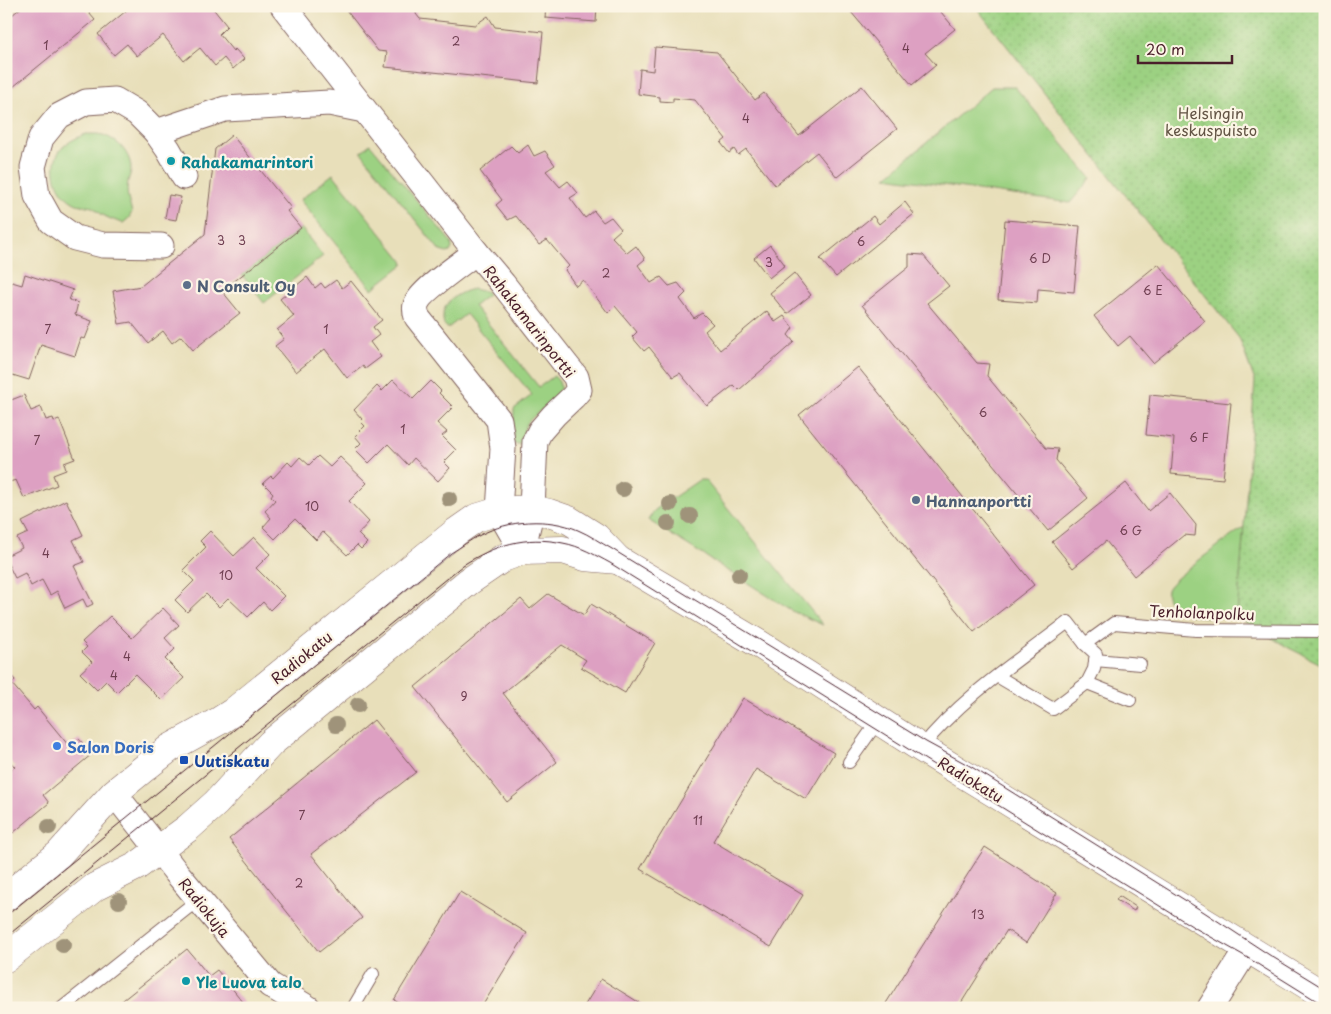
<svg xmlns="http://www.w3.org/2000/svg" width="1331" height="1014" viewBox="0 0 1331 1014" font-family="'Playpen Sans',sans-serif">
<style>
.grass{fill:#9cd182;stroke:#737856}
.park{fill:url(#park-dots);stroke:#737856}
.building{fill:#dda0c2}
.lines{fill:none;stroke-linecap:round;stroke-linejoin:round}
.service-casing{stroke:#81625d;stroke-width:14}
.minor-casing{stroke:#81625d;stroke-width:27}
.tertiary-casing{stroke:#81625d;stroke-width:29}
.service{stroke:#fff;stroke-width:12}
.minor{stroke:#fff;stroke-width:25}
.tertiary{stroke:#fff;stroke-width:28}
.tram{stroke:#4a1f2b;stroke-width:1}
.tree{fill:#9f937a}
.culture-dot{fill:#0f9aa8;stroke:#fcf5e5;stroke-width:2}
.service-dot{fill:#5c6f8a;stroke:#fcf5e5;stroke-width:2}
.shop-dot{fill:#3f7fe0;stroke:#fcf5e5;stroke-width:2}
.transit-dot{fill:#1a4fb4;stroke:#fcf5e5;stroke-width:2}
.labels{text-anchor:middle;dominant-baseline:central;stroke-width:4.5;stroke-linejoin:round;paint-order:stroke}
.number-label{font-size:12px;fill:#6f3f51}
.park-label{font-size:15px;fill:#635445;stroke:#fcf5e5}
.culture-label{font-size:15px;font-weight:bold;fill:#0d838f;stroke:#fcf5e5;text-anchor:start}
.service-label{font-size:15px;font-weight:bold;fill:#4e5e75;stroke:#fcf5e5;text-anchor:start}
.street-label{font-size:15px;fill:#4a1f2b;stroke:#fcf5e5}
.shop-label{font-size:15px;font-weight:bold;fill:#366cbe;stroke:#fcf5e5;text-anchor:start}
.transit-label{font-size:15px;font-weight:bold;fill:#164399;stroke:#fcf5e5;text-anchor:start}
</style>
<defs>
<pattern id="park-dots" width="8" height="8" patternUnits="userSpaceOnUse" patternTransform="scale(1.25)"><rect width="8" height="8" fill="#9cd182"/><path d="M2 2h.1M6 6h.1" fill="none" stroke="#88b370" stroke-width="1.8" stroke-linecap="round"/></pattern>
</defs>
<rect width="100%" height="100%" fill="#fcf5e5"/>
<filter id="ink" filterUnits="userSpaceOnUse"><feTurbulence type="fractalNoise" baseFrequency=".02" numOctaves="2"/><feDisplacementMap in="SourceGraphic" scale="10" xChannelSelector="R" yChannelSelector="G"/><feConvolveMatrix kernelMatrix="1 2 1 2 8 2 1 2 1" color-interpolation-filters="sRGB"/></filter>
<filter id="wash" filterUnits="userSpaceOnUse"><feTurbulence type="fractalNoise" baseFrequency=".0096" numOctaves="4" result="noise"/><feDisplacementMap in="SourceGraphic" scale="20" xChannelSelector="R" yChannelSelector="G"/><feGaussianBlur stdDeviation="1.12" result="paint"/><feColorMatrix in="noise" values="0 0 0 0 0 0 0 0 0 0 0 0 0 0 0 0 0 1.4 0 .05"/><feComposite in="paint" operator="in"/></filter>
<g filter="url(#wash)">
<rect width="100%" height="100%" fill="#e8dfba"/>
<g class="grass">
<polygon points="992,87 1015,87 1091,178 1070,203 886,177"/>
<path d="M86,134C90,134 94,134 98,134C114,136 131,152 131,169C131,173 129,177 128,181C126,193 128,200 132,212L129,218L123,223C115,221 108,218 101,214C99,212 95,208 92,207C85,205 79,206 73,202C54,191 47,160 65,145C71,140 79,137 86,134Z"/>
<polygon points="370,144 451,242 452,248 450,252 447,253 440,251 361,152"/>
<polygon points="333,174 403,261 404,264 372,289 300,200"/>
<polygon points="301,228 323,256 264,303 242,275"/>
<path d="M473,289L482,291L489,294L474,306L539,387L554,376C556,378 558,380 559,382C567,398 533,412 526,425C523,431 523,438 523,444H513L514,409L532,395L466,314L448,328C444,326 443,323 443,318C442,302 459,292 473,289Z"/>
<polygon points="699,480 705,480 823,625 792,611 648,520 655,510"/>
<path d="M1244,527L1237,617C1225,617 1202,618 1191,615C1180,612 1164,603 1167,590C1169,580 1232,536 1244,527Z"/>
</g>
<polygon class="park" points="975,6 1325,6 1325,666 1289,648 1237,617 1255,381 1239,338"/>
<g id="blocks">
<g class="building">
<polygon points="23,6 83,6 95,20 13,87 6,79 6,20"/>
<polygon points="132,6 211,6 227,26 219,34 233,51 235,49 244,59 233,69 224,58 215,66 200,48 184,61 163,35 137,56 127,44 114,55 98,34"/>
<polygon points="343,6 417,6 416,14 420,19 475,25 488,16 495,27 543,32 538,83 385,67 387,52 378,51"/>
<polygon points="546,6 597,6 596,22 545,18"/>
<polygon points="846,6 936,6 955,29 925,53 936,65 912,85"/>
<polygon points="655,47 717,52 755,100 764,93 799,136 862,86 897,129 837,177 817,152 775,185 746,149 738,155 734,149 729,153 721,143 726,139 695,100 673,98 673,102 660,101 660,97 638,94 640,69 653,71"/>
<polygon points="232,135 291,208 287,211 301,228 222,291 240,313 193,350 181,336 172,343 163,331 148,343 131,322 119,324 113,291 141,286 205,234 215,149"/>
<polygon points="528,145 534,156 545,151 555,165 546,171 560,187 568,181 578,193 570,198 585,218 594,211 603,222 611,217 621,229 612,237 627,253 636,246 645,259 638,265 651,283 661,277 669,286 678,283 686,293 680,299 694,318 702,313 713,324 705,331 720,350 767,311 775,322 784,316 793,328 788,335 794,342 739,390 734,385 707,406 680,373 673,377 649,347 644,351 632,337 637,332 615,306 608,313 583,280 576,286 565,270 569,266 547,240 539,245 516,216 508,220 496,205 502,200 480,171 511,146 518,153"/>
<polygon points="169,195 181,197 176,220 165,218"/>
<polygon points="905,202 914,214 836,277 820,259 873,216 879,224"/>
<polygon points="1005,220 1080,226 1074,292 1038,289 1037,303 998,300"/>
<polygon points="770,245 785,265 769,278 754,258"/>
<polygon points="909,254 923,255 949,286 927,303 977,363 989,364 987,376 1046,448 1058,449 1056,460 1088,498 1048,531 862,305 909,267"/>
<polygon points="1158,264 1205,321 1153,363 1130,336 1118,346 1094,316"/>
<polygon points="794,273 811,295 787,314 770,293"/>
<polygon points="25,274 73,290 69,300 78,303 75,315 92,321 85,339 81,338 75,356 41,345 29,380 6,373 6,294 7,294 12,282 22,285"/>
<polygon points="307,277 315,288 321,283 325,288 336,280 342,288 351,281 382,320 373,327 379,335 370,342 381,357 365,369 363,366 347,378 325,349 296,372 275,346 284,339 277,330 294,316 280,299"/>
<polygon points="858,367 1034,585 974,632 799,415"/>
<polygon points="393,380 413,399 431,381 441,391 439,393 453,407 437,423 447,432 442,436 456,450 444,462 450,468 438,481 414,458 408,465 388,444 369,463 355,449 361,443 355,436 365,426 360,421 362,419 354,410 377,386 382,391"/>
<polygon points="24,395 31,411 41,407 46,420 53,418 54,421 59,419 75,459 64,463 66,470 53,475 57,485 24,498 16,480 6,483 6,402"/>
<polygon points="1150,395 1231,403 1223,479 1171,474 1174,438 1146,435"/>
<polygon points="318,456 330,467 340,457 367,483 349,501 369,522 358,534 367,543 361,549 357,545 347,555 323,532 316,540 295,519 275,539 263,527 271,518 265,511 275,500 271,496 273,493 263,483 271,476 273,478 288,462 292,466 300,457 309,465"/>
<polygon points="1126,483 1148,511 1170,493 1196,525 1195,536 1184,535 1134,576 1106,541 1073,568 1052,542"/>
<polygon points="66,500 83,535 73,540 84,562 74,566 93,604 87,607 83,599 65,608 57,591 50,595 42,580 31,586 25,573 15,578 6,560 6,556 22,548 17,538 28,533 22,522"/>
<polygon points="210,531 234,556 254,537 270,554 256,568 284,596 270,610 263,602 248,617 228,598 219,607 206,594 187,612 175,600 194,581 183,570 206,547 200,541"/>
<polygon points="548,594 584,615 591,604 655,643 625,693 581,667 586,660 562,645 503,693 557,762 507,802 415,687 521,599 530,609"/>
<polygon points="163,608 179,625 165,638 175,649 165,659 184,678 161,700 135,674 117,692 106,681 97,690 80,673 92,662 82,652 87,647 82,642 110,616 132,638"/>
<polygon points="6,669 15,680 12,684 34,710 37,707 69,746 79,739 92,754 43,795 49,803 13,833 10,829 6,833 6,775 15,767 6,757"/>
<polygon points="743,698 834,753 806,799 756,769 713,841 803,895 771,947 640,869"/>
<polygon points="374,720 416,772 311,854 362,918 319,952 229,839"/>
<polygon points="985,847 1057,893 1026,943 1007,930 958,1008 883,1008"/>
<polygon points="460,892 527,933 481,1008 435,1008 433,1006 432,1008 407,1008 394,1000"/>
<polygon points="1119,896 1136,907 1134,911 1116,900"/>
<polygon points="187,949 209,976 217,970 248,1008 113,1008"/>
<polygon points="601,979 648,1008 583,1008"/>
</g>
</g>
</g>
<g filter="url(#ink)">
<use href="#blocks" fill-opacity="0" stroke="#81625d" stroke-width="1"/>
<g class="lines">
<g class="service-casing">
<g id="service">
<polyline points="1085,644 1114,623 1196,630 1320,631 1325,633"/>
<polyline points="1095,660 1140,664"/>
<polyline points="1087,683 1130,700"/>
<path d="M921,748C962,697 1016,662 1068,622L1085,644L1096,654L1094,669L1087,683L1053,709L997,676"/>
<polyline points="849,762 878,721"/>
<polyline points="62,1008 199,899"/>
<polyline points="353,1008 373,974"/>
</g>
</g>
<g class="minor-casing">
<g id="minor">
<polyline points="283,6 476,252"/>
<polyline points="156,132 137,113 115,100 86,102 59,116 41,138 33,167 37,196 51,221 75,238 103,245 161,246"/>
<polyline points="184,177 168,149 156,132 225,109 329,103 364,110"/>
<path d="M476,252L503,284L567,366L576,377L579,390L573,397L554,415L540,431L535,441L532,509L522,551L499,511L503,448L499,420L417,317C416,314 415,308 416,305C419,292 464,262 476,252Z"/>
<polyline points="114,793 176,872 270,985 308,1008"/>
<polyline points="1210,1008 1247,949"/>
</g>
</g>
<g class="tertiary-casing">
<g id="tertiary">
<polyline points="6,897 59,854 114,793 142,770 170,748 219,721 233,712 456,532 476,518 499,511 532,509 549,513 569,520 596,537 618,560 759,644 921,748 1325,996"/>
<polyline points="6,958 95,887 137,866 188,828 216,803 271,743 468,582 503,558 522,551 563,550 585,557 618,560"/>
</g>
</g>
<use href="#service" class="service"/>
<use href="#minor" class="minor"/>
<use href="#tertiary" class="tertiary"/>
<g class="tram">
<path d="M6,916L451,553C461,547 470,540 480,535C509,520 548,517 578,530C590,535 601,543 612,549L926,742L970,766L1204,912L1271,956L1325,989"/>
<path d="M6,937L463,565C495,545 525,535 563,543C580,546 595,555 610,563L1195,928L1243,955L1325,1006"/>
</g>
</g>
<g class="tree">
<circle cx="623" cy="489" r="8"/>
<circle cx="449" cy="499" r="8"/>
<circle cx="670" cy="504" r="8"/>
<circle cx="690" cy="516" r="8"/>
<circle cx="668" cy="523" r="8"/>
<circle cx="739" cy="575" r="8"/>
<circle cx="358" cy="705" r="8"/>
<circle cx="336" cy="725" r="8"/>
<circle cx="49" cy="827" r="8"/>
<circle cx="119" cy="901" r="8"/>
<circle cx="63" cy="945" r="8"/>
</g>
</g>
<g class="culture-dot">
<circle cx="171" cy="161" r="5"/>
<circle cx="186" cy="981" r="5"/>
</g>
<g class="service-dot">
<circle cx="187" cy="285" r="5"/>
<circle cx="916" cy="500" r="5"/>
</g>
<circle class="shop-dot" cx="57" cy="746" r="5"/>
<rect class="transit-dot" x="179" y="755" width="10" height="10" rx="2.5"/>
<g class="labels">
<g class="number-label">
<text x="456" y="41">2</text>
<text x="46" y="45">1</text>
<text x="906" y="48">4</text>
<text x="746" y="118">4</text>
<text x="221" y="240">3</text>
<text x="242" y="240">3</text>
<text x="861" y="241">6</text>
<text x="1040" y="258">6 D</text>
<text x="769" y="262">3</text>
<text x="606" y="273">2</text>
<text x="1153" y="290">6 E</text>
<text x="48" y="329">7</text>
<text x="326" y="329">1</text>
<text x="983" y="412">6</text>
<text x="403" y="429">1</text>
<text x="1199" y="437">6 F</text>
<text x="37" y="440">7</text>
<text x="312" y="506">10</text>
<text x="1131" y="530">6 G</text>
<text x="46" y="553">4</text>
<text x="226" y="575">10</text>
<text x="127" y="656">4</text>
<text x="114" y="675">4</text>
<text x="464" y="696">9</text>
<text x="302" y="815">7</text>
<text x="698" y="820">11</text>
<text x="299" y="883">2</text>
<text x="978" y="914">13</text>
</g>
<g class="park-label">
<text x="1211" y="112">Helsingin<tspan x="1211" dy="17">keskuspuisto</tspan></text>
</g>
<g class="culture-label">
<text x="181" y="161">Rahakamarintori</text>
<text x="196" y="981">Yle Luova talo</text>
</g>
<g class="service-label">
<text x="197" y="285">N Consult Oy</text>
<text x="926" y="500">Hannanportti</text>
</g>
<g class="street-label">
<text transform="translate(530 321) rotate(52)">Rahakamarinportti</text>
<text transform="translate(1202 612) rotate(2)">Tenholanpolku</text>
<text transform="translate(301 657) rotate(-39)">Radiokatu</text>
<text transform="translate(971 779) rotate(31)">Radiokatu</text>
<text transform="translate(205 907) rotate(51)">Radiokuja</text>
</g>
<g class="shop-label">
<text x="67" y="746">Salon Doris</text>
</g>
<g class="transit-label">
<text x="194" y="760">Uutiskatu</text>
</g>
</g>
<rect width="1331" height="1014" fill="none" stroke="#fcf5e5" stroke-width="25"/>
<path d="M1138 55v8h94v-8" fill="none" stroke="#4a1f2b" stroke-width="2.5"/>
<text x="1146" y="55" font-size="15" fill="#4a1f2b" stroke="#fcf5e5" stroke-width="4" paint-order="stroke">20 m</text>
</svg>
